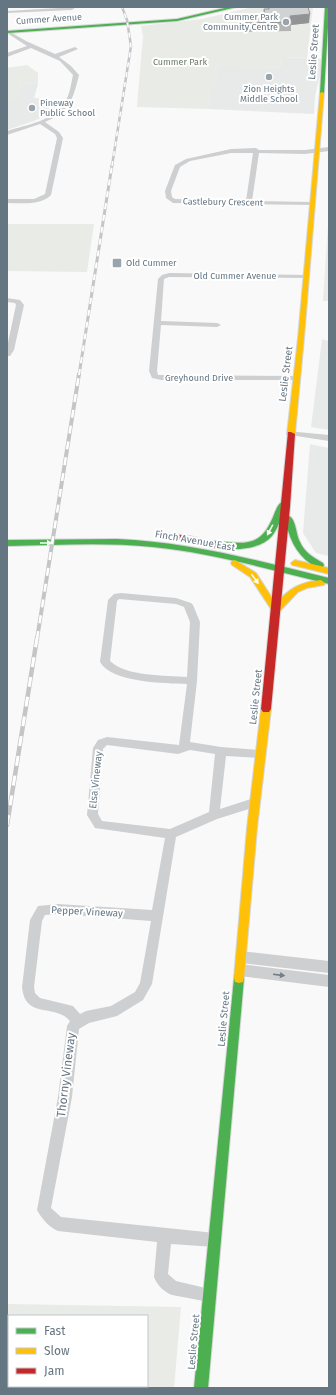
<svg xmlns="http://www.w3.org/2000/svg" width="336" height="1395" viewBox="0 0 336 1395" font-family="'Fira Sans',sans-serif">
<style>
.built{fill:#e8e9e9}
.green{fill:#e8ebe6;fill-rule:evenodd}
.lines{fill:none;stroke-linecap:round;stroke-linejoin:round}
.fast-casing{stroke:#d5d6d7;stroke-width:2}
.slow-casing{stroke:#d5d6d7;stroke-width:2}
.jam-casing{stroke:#d5d6d7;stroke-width:2}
.street{fill:#cecfd0;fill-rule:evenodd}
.fast{fill:#4caf50;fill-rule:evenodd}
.slow{fill:#ffc107;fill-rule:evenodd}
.jam{fill:#c62828;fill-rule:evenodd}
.rail-far3-casing{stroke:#c3c5c6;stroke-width:2.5}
.rail-far2-casing{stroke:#c3c5c6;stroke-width:3}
.rail-far1-casing{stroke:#c3c5c6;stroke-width:4}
.rail-casing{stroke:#c3c5c6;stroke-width:4.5}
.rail-far3{stroke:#fff;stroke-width:1.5;stroke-dasharray:5;stroke-linecap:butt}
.rail-far2{stroke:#fff;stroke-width:2;stroke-dasharray:6;stroke-linecap:butt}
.rail-far1{stroke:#fff;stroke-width:2.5;stroke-dasharray:8;stroke-linecap:butt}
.rail{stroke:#fff;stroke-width:3;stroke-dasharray:10;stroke-linecap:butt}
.wall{fill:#b3b5b5}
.shaded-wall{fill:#929394}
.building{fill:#d0d2d3;stroke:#929394}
.oneway{fill:#f6fbf6}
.oneway2{fill:#707f8b}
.poi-dot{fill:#99a4ac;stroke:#fff;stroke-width:1.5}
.labels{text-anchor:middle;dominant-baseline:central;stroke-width:4;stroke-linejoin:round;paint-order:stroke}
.far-poi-label{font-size:9px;fill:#657683;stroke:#fff;text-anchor:start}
.far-street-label{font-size:9px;fill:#657683;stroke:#fff}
.far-park-label{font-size:9px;fill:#687a64;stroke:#fff}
.street-label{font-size:10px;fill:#657683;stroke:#fff}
.near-street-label{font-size:12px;fill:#657683;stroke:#fff}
</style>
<rect width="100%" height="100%" fill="#f9f9f9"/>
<g class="built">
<polygon points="282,57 324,59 315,96 314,114 209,109 210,87 215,87 219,65 281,68"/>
<polygon points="22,83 38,84 34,98 62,100 52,113 34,121 7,130 7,99 15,101"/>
<polygon points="322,339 329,341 329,430 311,427"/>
<polygon points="310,444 329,448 329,556 316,553 303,533"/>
</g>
<g class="green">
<polygon points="253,7 313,7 307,58 282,57 281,68 220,66 215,87 210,87 209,109 137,107 143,36 141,26 202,19"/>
<polygon points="27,65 38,73 38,84 22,83 15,102 7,99 7,68"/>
<polygon points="329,210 329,301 323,301"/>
<polygon points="7,224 94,224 87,272 7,271"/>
<path d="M7,1304L181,1307L174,1388H7ZM9,1316H147V1386H9Z"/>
</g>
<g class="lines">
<g class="fast-casing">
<g id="fast">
<polygon points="229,7 237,7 177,21 7,33 7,31 177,19"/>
<polygon points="325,7 329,7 329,10 324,93 322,94 320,93"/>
<path d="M282,502L286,505C282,515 279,527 272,536C259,551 229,551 212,546L211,544L212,542L215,541C249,544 262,547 275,512C277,508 278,504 282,502Z"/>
<path d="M289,516C296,519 296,535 300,542C304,552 314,558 323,563L324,565L323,567C318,568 315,566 311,564C295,553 289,537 285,519Z"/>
<path d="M117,539C190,542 259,561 329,578V584C271,570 213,553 153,547C105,542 56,545 7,546V540Z"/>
<polygon points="239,973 243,974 244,978 208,1388 194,1388 234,978 235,974"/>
</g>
</g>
<g class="slow-casing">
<g id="slow">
<polygon points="322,92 324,93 304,338 295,434 291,436 287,434 298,338 320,93"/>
<path d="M235,560L256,573L276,604C289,588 301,582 321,580L325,583L324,585L307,588L298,592L279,612H273L250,577L232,565L231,563L232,561Z"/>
<polygon points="295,560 329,568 329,574 292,565 291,563"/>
<polygon points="266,705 269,706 271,709 257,828 244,978 243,982 239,983 235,982 234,978 247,828 261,709 263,706"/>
</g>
</g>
<g class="jam-casing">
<g id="jam">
<polygon points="288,432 291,432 295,434 290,507 271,709 269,712 263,712 261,709"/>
<polygon points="163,533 189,536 224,544 228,547 224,550 189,542 160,538 159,536"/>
</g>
</g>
<g class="street">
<polygon points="76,7 72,10 7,13 7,11"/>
<path d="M7,30L26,41L55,54L75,47L78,49L59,57L71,66L79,75C73,100 69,112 45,122L59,132L63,138L51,195C40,206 22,203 7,203V199H34L45,194L57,138L55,134L40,124L7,135V131C26,125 54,121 65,102C70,94 71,84 73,75L60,61L31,48L7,57V53L27,46L7,33Z"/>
<path d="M329,147V151L305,154L259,153L252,201L312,202L314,203V205L173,203L166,198L165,191L175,165L186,159L231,149L256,148L259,150H305ZM231,153H253L246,201L175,199L172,197L171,191L180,167L190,161Z"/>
<polygon points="169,273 309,275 310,276 307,278 169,277 164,279 161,321 217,323 221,325 217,327 161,325 157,371 158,375 296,376 299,376 299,380 161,380 152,378 149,371 158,279 162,275"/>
<polygon points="7,298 20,300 24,305 14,350 10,356 7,356 7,347 16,305 15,303 7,302"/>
<polygon points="287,431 329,435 329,441 290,435 287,435"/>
<path d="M121,593L176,598L191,603L193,605L200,622L197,681L190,742L221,747L261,750L265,751L266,754L265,757L261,758L226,756L220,809L254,798L258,800L259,803L258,806L217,819L176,837L152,984L143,1000L117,1016L89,1023L79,1029L72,1097L51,1208L61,1217L215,1233L220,1235L222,1240L220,1245L215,1247L171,1244L168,1274L176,1281L214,1290L216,1295L214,1300L209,1302L172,1295C164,1292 157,1285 154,1277L157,1242L58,1231C50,1228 41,1218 37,1210L58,1097L67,1026L70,1021C55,1003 25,1020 22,987L30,920L38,906L58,904L152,910L165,838L95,828L87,815L93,748L98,740L107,737L179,745L187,684C165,683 112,683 100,662L108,600L114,594ZM119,599L176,604L184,607L190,622L187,677C165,675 127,677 110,661L117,601ZM107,745L178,754L190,750L215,754L209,812L170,829L102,821L98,814L103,749ZM58,914L151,921L140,983L135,992L111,1006L86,1011L80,1014L73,1006L40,998L35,993L34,987L42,921L45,915Z"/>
<polygon points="241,951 329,961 329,973 241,963 237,961 235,957 237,953"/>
<polygon points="240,964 329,975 329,987 240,976 236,974 234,970 236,966"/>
</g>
<use href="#fast" class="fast"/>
<use href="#slow" class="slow"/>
<use href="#jam" class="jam"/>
<g class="rail-far3-casing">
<polyline id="rail-far3" points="112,166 131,46 127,20 122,7"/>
</g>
<g class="rail-far2-casing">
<polyline id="rail-far2" points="79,375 112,165"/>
</g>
<g class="rail-far1-casing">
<polyline id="rail-far1" points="37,639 79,374"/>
</g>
<g class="rail-casing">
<polyline id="rail" points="7,825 37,638"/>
</g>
<use href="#rail-far3" class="rail-far3"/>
<use href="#rail-far2" class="rail-far2"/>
<use href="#rail-far1" class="rail-far1"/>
<use href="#rail" class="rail"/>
</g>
<polygon class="wall" points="268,7 308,7 309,23 291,25 291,31 246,32 245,24 246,15 263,15 264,9 268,9"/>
<polygon class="shaded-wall" points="310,14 309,23 291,25 292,22 290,16"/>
<polygon class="building" points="269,7 308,7 310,14 290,16 292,22 247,23 246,15 265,15 264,9 269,9"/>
<defs><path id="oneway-solid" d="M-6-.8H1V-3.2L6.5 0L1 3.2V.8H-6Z"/></defs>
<g class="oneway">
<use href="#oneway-solid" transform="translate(270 530) rotate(118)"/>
<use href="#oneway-solid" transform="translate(46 543)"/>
<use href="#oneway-solid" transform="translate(255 579) rotate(54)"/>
</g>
<use class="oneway2" href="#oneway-solid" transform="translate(279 975) rotate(7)"/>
<g class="poi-dot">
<circle cx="286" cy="22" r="4"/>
<circle cx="269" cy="77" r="4"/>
<circle cx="32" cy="108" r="4"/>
<rect x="112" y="258" width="10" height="10" rx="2"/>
</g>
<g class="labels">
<g class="far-poi-label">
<text x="278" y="17" text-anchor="end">Cummer Park<tspan x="278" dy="10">Community Centre</tspan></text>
<text x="269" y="89" text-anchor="middle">Zion Heights<tspan x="269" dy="10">Middle School</tspan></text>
<text x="40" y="103">Pineway<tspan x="40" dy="10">Public School</tspan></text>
<text x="126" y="263">Old Cummer</text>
</g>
<g class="far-street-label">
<text transform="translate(49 19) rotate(-4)">Cummer Avenue</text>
<text transform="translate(223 202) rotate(1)">Castlebury Crescent</text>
<text x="235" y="276">Old Cummer Avenue</text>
<text x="199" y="378">Greyhound Drive</text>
</g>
<g class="far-park-label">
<text x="180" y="62">Cummer Park</text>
</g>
<g class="street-label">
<text transform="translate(314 52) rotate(-86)">Leslie Street</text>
<text transform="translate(286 374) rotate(-83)">Leslie Street</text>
<text transform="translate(195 541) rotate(10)">Finch Avenue East</text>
<text transform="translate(256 697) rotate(-84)">Leslie Street</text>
<text transform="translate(96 780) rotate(-84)">Elsa Vineway</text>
<text transform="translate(87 912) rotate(3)">Pepper Vineway</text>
<text transform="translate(224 1019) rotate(-85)">Leslie Street</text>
<text transform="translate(194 1342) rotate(-85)">Leslie Street</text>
</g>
<g class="near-street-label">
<text transform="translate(66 1075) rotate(-83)">Thorny Vineway</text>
</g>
</g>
<rect width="336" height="1395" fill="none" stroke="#657683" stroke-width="16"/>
<rect x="8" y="1315" width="140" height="72" fill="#ffffff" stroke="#c1c8cd"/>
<rect x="16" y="1328" width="20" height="6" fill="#4caf50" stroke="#c1c8cd"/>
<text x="44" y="1335" font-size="12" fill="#657683">Fast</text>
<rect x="16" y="1348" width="20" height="6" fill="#ffc107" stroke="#c1c8cd"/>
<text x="44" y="1355" font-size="12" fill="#657683">Slow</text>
<rect x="16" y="1368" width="20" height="6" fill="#c62828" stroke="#c1c8cd"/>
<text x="44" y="1375" font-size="12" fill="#657683">Jam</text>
</svg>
